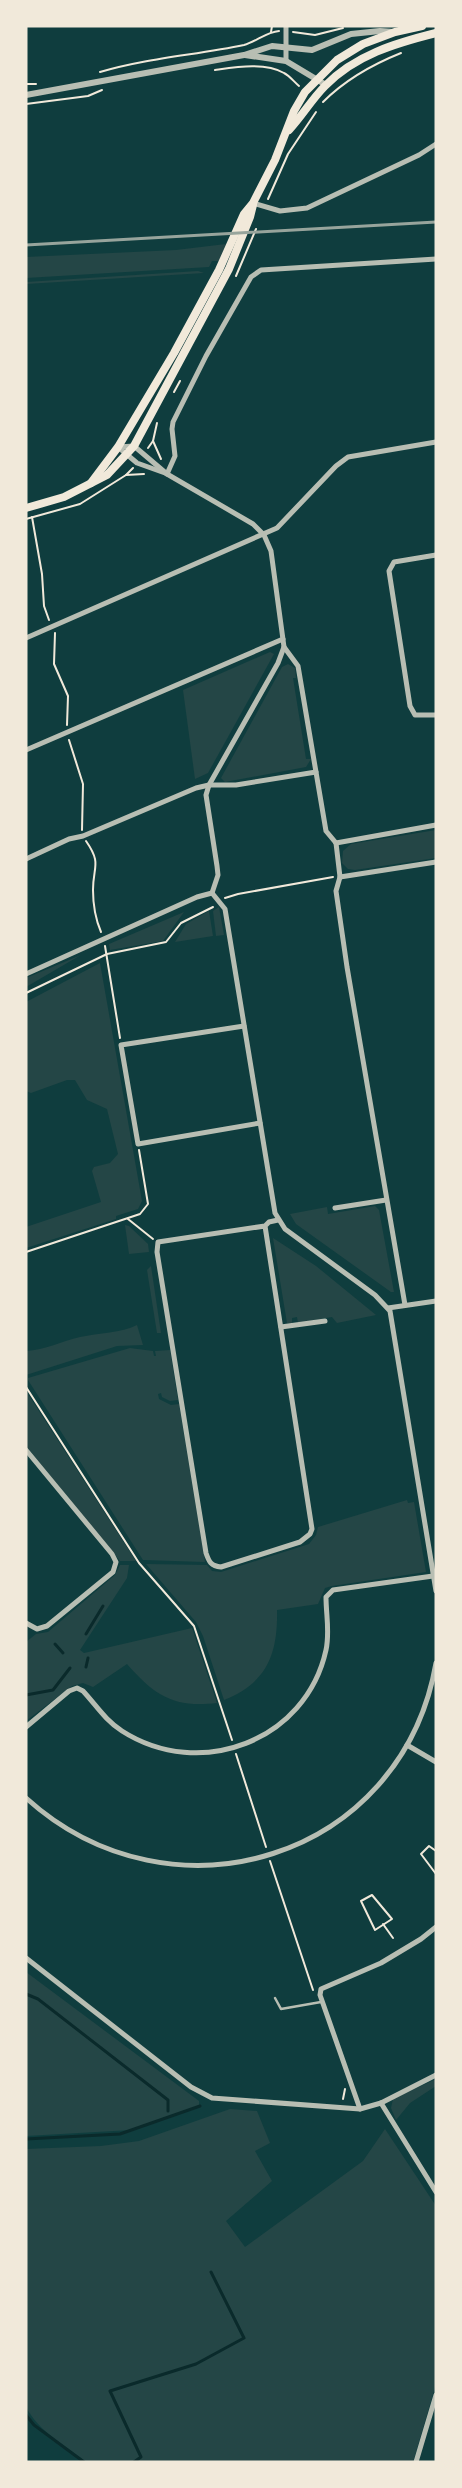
<svg xmlns="http://www.w3.org/2000/svg" width="462" height="2488" viewBox="0 0 462 2488" font-family="Barlow,sans-serif">
<style>
.green{fill:#244646}
.lines{fill:none;stroke-linecap:round;stroke-linejoin:round}
.stream{stroke:#0a2a2b;stroke-width:3}
.path{stroke:#f1e9da;stroke-width:2}
.service{stroke:#b8beb3;stroke-width:2.5}
.minor{stroke:#b8beb3;stroke-width:5}
.tertiary{stroke:#b8beb3;stroke-width:6}
.secondary{stroke:#f1e9da;stroke-width:8}
.rail{stroke:#97a49c;stroke-width:3}
</style>
<rect width="100%" height="100%" fill="#0f3d3e"/>
<g class="green">
<polygon points="226,244 219,261 212,261 209,267 26,278 26,257 176,250"/>
<polygon points="198,271 204,273 26,284 26,282"/>
<polygon points="270,652 274,654 208,773 195,779 183,690"/>
<polygon points="288,664 295,668 296,678 293,678 306,759 311,759 306,767 225,782 221,778 282,667"/>
<polygon points="436,830 436,858 355,870 348,869 342,863 343,851 351,844"/>
<polygon points="219,907 224,935 216,936 213,911"/>
<polygon points="209,911 213,936 175,942 186,924"/>
<polygon points="184,912 163,941 110,950 109,944"/>
<polygon points="81,955 74,959 26,987 26,978"/>
<polygon points="100,963 142,1201 138,1209 116,1216 116,1219 26,1248 26,1227 101,1202 92,1171 94,1167 110,1163 118,1154 107,1109 87,1100 75,1080 67,1080 31,1093 26,1091 26,1002"/>
<polygon points="375,1206 379,1210 394,1292 391,1292 296,1224 290,1214 327,1207 328,1214"/>
<polygon points="125,1225 129,1226 148,1244 149,1252 129,1254"/>
<polygon points="273,1238 316,1266 376,1315 337,1323 332,1317 298,1323 297,1317 292,1318 292,1323 287,1323"/>
<polygon points="151,1266 161,1333 157,1333 147,1270"/>
<path d="M137,1325L143,1345L117,1346L26,1375V1351C45,1350 62,1341 80,1337C99,1333 121,1333 137,1325Z"/>
<polygon points="130,1348 153,1351 154,1356 156,1356 155,1351 170,1350 178,1400 170,1401 162,1397 161,1393 158,1394 159,1399 171,1405 179,1404 205,1562 143,1560 28,1380 28,1378"/>
<polygon points="26,1391 136,1561 120,1561 26,1446"/>
<path d="M407,1500L408,1503L414,1502L426,1572L332,1586L325,1588L318,1604L277,1610C278,1654 267,1683 224,1700L203,1636L196,1622L146,1564L207,1565L212,1571L221,1572L309,1544L316,1535L318,1527Z"/>
<path d="M120,1565H129L127,1578L80,1650L84,1653L192,1628L217,1703C174,1708 155,1696 127,1664L93,1687L83,1683L72,1686L26,1721V1642L36,1634L48,1632L115,1575Z"/>
<polygon points="26,1972 199,2101 199,2106 131,2130 26,2136"/>
<polygon points="436,2079 436,2086 410,2103 396,2120 391,2108 393,2099"/>
<path d="M230,2109L257,2111L270,2143L255,2151L272,2181L226,2221L245,2247L363,2161L385,2129L436,2206V2384L413,2462H86C65,2445 39,2432 26,2407V2149L101,2146L139,2141Z"/>
</g>
<g class="lines">
<g class="stream">
<polyline points="86,1634 103,1606"/>
<polyline points="55,1644 63,1653"/>
<polyline points="86,1667 88,1658"/>
<polyline points="26,1695 53,1690 70,1668"/>
<polyline points="26,1994 38,1999 168,2100 168,2111"/>
<polyline points="26,2139 120,2134 200,2106"/>
<polyline points="26,2415 34,2425 84,2462"/>
<polyline points="134,2462 141,2457 110,2391 196,2364 244,2338 211,2272"/>
</g>
<g class="path">
<polyline points="271,32 272,26"/>
<polyline points="293,32 315,35 343,28"/>
<path d="M215,70C236,67 265,62 284,73C290,76 294,82 299,86"/>
<path d="M100,72C147,58 196,55 244,45C256,42 266,32 279,31"/>
<polyline points="26,84 36,84"/>
<path d="M323,102C346,79 371,65 401,53"/>
<polyline points="26,104 88,96 102,90"/>
<polyline points="268,199 288,154 316,112"/>
<polyline points="236,276 256,229"/>
<polyline points="174,392 180,381"/>
<polyline points="153,441 161,459"/>
<polyline points="148,448 153,441 157,423"/>
<polyline points="126,475 144,474"/>
<polyline points="32,517 42,574 44,606 49,620"/>
<polyline points="26,519 80,504 126,475 133,468"/>
<polyline points="55,633 54,664 68,696 67,725"/>
<polyline points="69,740 83,784 82,830"/>
<path d="M86,841C102,864 93,866 93,890C93,905 95,918 101,932"/>
<polyline points="225,898 238,894 333,877"/>
<polyline points="105,946 120,1038"/>
<polyline points="26,993 107,954 166,942 181,923 213,907"/>
<polyline points="128,1219 153,1239"/>
<polyline points="26,1252 140,1214 148,1204 139,1150"/>
<polyline points="26,1387 139,1563 194,1626 232,1740"/>
<polyline points="236,1754 266,1847"/>
<polyline points="436,1851 429,1846 421,1854 436,1874"/>
<polyline points="270,1861 313,1990"/>
<polygon points="372,1895 392,1919 375,1930 361,1901"/>
<polyline points="383,1924 393,1938"/>
<polyline points="343,2099 345,2089"/>
</g>
<polyline class="service" points="275,1998 281,2009 321,2002"/>
<g class="minor">
<polyline points="286,26 286,61"/>
<polyline points="253,203 280,211 307,208 419,155 436,144"/>
<polyline points="118,447 134,446 167,474 253,524 264,535 271,551 284,647 278,663 209,785 206,795 217,866 218,875 212,893"/>
<polyline points="118,447 137,463 165,473"/>
<polyline points="167,474 175,456 172,429 173,422 206,356 251,277 261,270 436,259"/>
<polyline points="436,555 394,562 389,571 410,706 415,715 436,715"/>
<polyline points="26,638 277,528 336,466 348,457 436,442"/>
<polyline points="284,647 298,666 326,831 336,843"/>
<polyline points="26,750 283,639"/>
<polyline points="336,843 340,877 336,891 347,967 405,1305"/>
<polyline points="336,843 436,825"/>
<polyline points="26,859 69,839 83,836 196,788 209,785 236,785 316,772"/>
<polyline points="340,877 436,862"/>
<polyline points="212,893 225,909 275,1213 285,1229 375,1295 390,1311 436,1591"/>
<polyline points="26,974 197,897 212,893"/>
<polyline points="244,1026 121,1045 138,1144 260,1123"/>
<polyline points="335,1208 386,1200"/>
<path d="M265,1226L312,1529L310,1534L300,1542L221,1567C211,1566 209,1562 206,1553L157,1252L158,1242L265,1226L269,1222L278,1220"/>
<polyline points="388,1308 436,1301"/>
<polyline points="281,1327 325,1321"/>
<polyline points="26,1450 112,1554 116,1562 113,1572 47,1626 37,1629 26,1623"/>
<path d="M26,1727L69,1691L77,1688L83,1691C96,1705 105,1720 122,1731C200,1781 306,1741 326,1650C330,1632 326,1615 326,1597L333,1590L433,1576"/>
<polyline points="407,1745 436,1762"/>
<path d="M26,1798C172,1930 402,1859 436,1663"/>
<polyline points="26,1958 191,2087 212,2098 360,2109 381,2103 436,2075"/>
<polyline points="381,2103 436,2192"/>
<polyline points="360,2109 320,1995 321,1989 381,1963 421,1939 436,1927"/>
<polyline points="416,2462 436,2395"/>
</g>
<g class="tertiary">
<polyline points="245,55 286,61 326,85"/>
<polyline points="26,95 244,55 272,46 312,50 351,34 380,31 394,32"/>
</g>
<g class="secondary">
<path d="M289,130C302,116 312,99 325,86C355,55 396,43 436,33"/>
<polyline points="91,483 118,447 174,353 219,270 244,214 253,203 275,160 294,111 305,92 337,60 363,44 395,32 422,26"/>
<polyline points="26,508 64,497 107,475 134,446 229,269 250,217 253,205"/>
</g>
<polyline class="rail" points="26,245 436,222"/>
</g>
<rect width="462" height="2488" fill="none" stroke="#f1e9da" stroke-width="55"/>
</svg>
